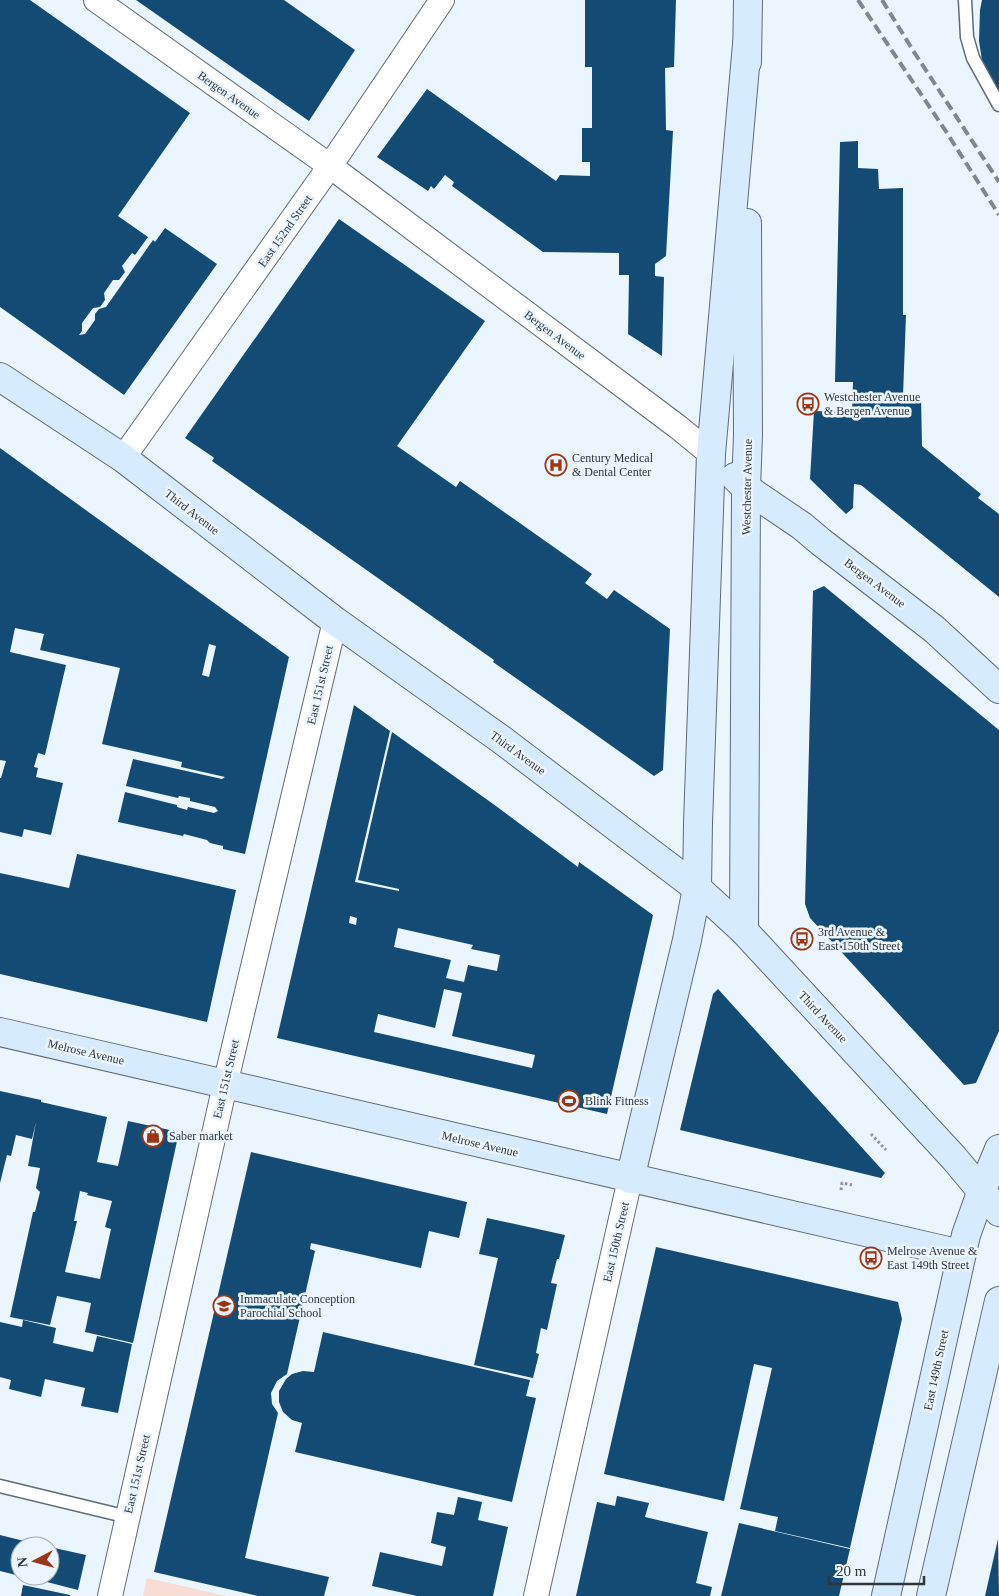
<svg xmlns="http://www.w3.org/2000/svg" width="999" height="1596" viewBox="0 0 999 1596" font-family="Georgia,serif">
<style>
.green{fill:#f9ddd4}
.building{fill:#144b74;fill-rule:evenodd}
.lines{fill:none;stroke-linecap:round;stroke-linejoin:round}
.service-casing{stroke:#616b75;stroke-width:15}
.minor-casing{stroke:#616b75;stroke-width:26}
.secondary-casing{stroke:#616b75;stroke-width:30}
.path{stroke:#8d959b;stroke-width:3;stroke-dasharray:2.5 2.5;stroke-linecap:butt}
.service{stroke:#fff;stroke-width:12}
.minor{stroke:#fff;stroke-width:24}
.secondary{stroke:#d6ecfe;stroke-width:28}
.rail{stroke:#80888e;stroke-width:4;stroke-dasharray:10 5;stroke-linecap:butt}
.labels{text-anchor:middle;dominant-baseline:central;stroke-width:5;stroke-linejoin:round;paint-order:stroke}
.street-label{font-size:12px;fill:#31363a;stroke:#ebf5fe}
.poi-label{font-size:12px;fill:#31363a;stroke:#ebf5fe;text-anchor:start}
</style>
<rect width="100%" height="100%" fill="#ebf5fe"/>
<polygon class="green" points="147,1578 227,1596 143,1596"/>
<g class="building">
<polygon points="0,0 30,0 190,113 118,216 148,237 135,255 132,253 122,266 125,272 119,280 113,280 104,293 105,300 100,307 93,308 82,323 82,331 79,335 85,334 95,320 95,314 99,309 106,307 153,240 155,242 165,228 217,264 124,395 0,307"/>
<polygon points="136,0 284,0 355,50 309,121"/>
<polygon points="585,0 676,0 674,67 665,68 666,130 673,131 666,256 655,264 655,276 664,277 662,356 628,334 629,275 619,275 619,253 543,252 452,186 454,182 445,175 434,189 431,186 428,191 377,157 427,89 556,181 560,175 590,176 590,162 582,162 582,128 592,128 592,67 585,67"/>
<polygon points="982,0 999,0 999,110 983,67 979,41 980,10"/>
<polygon points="858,141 858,168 878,169 879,189 903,188 903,315 906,315 903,396 921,397 922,446 981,494 978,498 999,514 999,597 861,485 854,484 853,508 846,514 810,479 814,411 852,412 853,382 835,382 840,142"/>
<polygon points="339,219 485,321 397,446 456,487 460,481 592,574 585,583 607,599 614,590 670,629 663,770 654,776 493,662 494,660 212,461 214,458 213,457 185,438"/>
<path d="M0,448L289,657L245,854L223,849V846L210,843L207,840L184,834L183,836L118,822L125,792L177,805V807L187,810L188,807L214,813L218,811L215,807L190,801V798L179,796L178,798L126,786L133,759L222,779L225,777L181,767L182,762L102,744L120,668L40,650L44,634L15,628L10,652L66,665L45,755L38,753L34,767L38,768L36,777L63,783L51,835L24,829L22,837L0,832V778H1L6,761L0,760ZM209,644L216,646L209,677L202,675Z"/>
<polygon points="824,586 999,730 999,1031 976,1083 964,1085 810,918 805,904 813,591"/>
<path d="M354,705L390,731L355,882L399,891V889L358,880L392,732L496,806L578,867L579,862L653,915L607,1114L277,1038ZM350,916L357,918L356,925L349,923ZM398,928L473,945L471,949L500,955L497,971L468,965L464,982L446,978L451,960L394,947ZM444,989L462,993L452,1036L535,1055L532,1068L374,1032L378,1014L435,1028Z"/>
<polygon points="77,854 236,890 207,1022 0,974 0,873 69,888"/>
<polygon points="718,989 885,1173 881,1178 680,1130 713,994"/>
<path d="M0,1091L41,1100V1102L107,1117L97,1162L118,1166L128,1121L179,1132L133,1343L85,1332L91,1303L57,1296L50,1325L10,1317L33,1212H35L40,1192L36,1188L40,1168L28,1166L36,1122L32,1139L16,1135L11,1156L7,1155L0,1183ZM80,1191L88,1193L87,1195L112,1201L105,1227L111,1229L100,1279L65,1272L77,1221H74Z"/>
<polygon points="251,1152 467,1202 459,1238 429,1231 421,1268 311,1243 310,1249 315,1251 287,1374 277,1381 271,1393 272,1404 278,1413 245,1558 329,1577 324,1596 258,1596 154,1572"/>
<polygon points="487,1218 565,1235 559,1259 557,1259 551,1283 557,1284 547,1330 541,1328 536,1353 539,1354 533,1378 474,1365 498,1258 479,1254"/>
<polygon points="656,1247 898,1302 902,1319 850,1548 775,1531 778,1517 740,1509 772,1368 754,1364 724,1501 604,1474"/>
<polygon points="23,1320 56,1328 53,1343 93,1352 97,1336 132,1344 118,1413 81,1406 85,1388 45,1379 41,1397 9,1389 11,1380 0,1377 0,1322 22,1327"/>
<polygon points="323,1332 530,1380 526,1396 536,1398 512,1502 295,1452 302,1423 292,1420 283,1412 279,1402 279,1391 286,1379 292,1374 303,1371 314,1372"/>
<polygon points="617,1496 649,1503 645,1517 708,1532 696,1583 712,1587 710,1596 576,1596 597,1502 615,1506"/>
<polygon points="458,1497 482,1502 478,1520 508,1527 493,1596 417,1596 372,1586 380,1552 442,1566 446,1547 431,1543 437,1512 454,1515"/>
<polygon points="739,1523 850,1549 839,1596 721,1596"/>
<polygon points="0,1535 36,1544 36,1546 20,1546 20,1576 0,1571"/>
<polygon points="998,1539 999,1596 985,1596"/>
<polygon points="50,1547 86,1555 78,1590 43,1581 44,1576 50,1576"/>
<polygon points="23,1585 70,1595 70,1596 21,1596"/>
</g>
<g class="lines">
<g class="service-casing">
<g id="service">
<polyline points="965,0 967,37 973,58 999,105"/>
<polyline points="0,1486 128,1517"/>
</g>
</g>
<g class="minor-casing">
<g id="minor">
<polyline points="96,0 330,166 678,427 711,454"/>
<polyline points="123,458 330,166 442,0"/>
<polyline points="110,1596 225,1085 335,621"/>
<polyline points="536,1596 630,1179"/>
</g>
</g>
<g class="secondary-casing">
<g id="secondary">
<polyline points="747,62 748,0"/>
<polyline points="0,377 123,458 335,621 502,740 697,888 744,931 954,1158 999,1212"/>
<polyline points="735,477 746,488 802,526 821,542 934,629 999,689"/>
<polyline points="744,931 746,488 748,435 747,223"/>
<polyline points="0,1032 961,1254"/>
<polyline points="630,1179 687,940 697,888 698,823 711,454 747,44"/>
<polyline points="886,1596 966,1235 982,1190 999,1149"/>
<polyline points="931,1596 999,1301"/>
</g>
</g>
<g class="path">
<polyline points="871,1134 886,1150"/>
<polyline points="841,1190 842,1183 852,1185"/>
</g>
<use href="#service" class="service"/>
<use href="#minor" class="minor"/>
<use href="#secondary" class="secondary"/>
<g class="rail">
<polyline points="858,0 947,133 999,215"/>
<polyline points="882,0 914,52 999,182"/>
</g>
</g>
<defs>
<g id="bus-ring" transform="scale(1.125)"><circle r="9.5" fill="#ebf5fe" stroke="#9d3614" stroke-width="1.5"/><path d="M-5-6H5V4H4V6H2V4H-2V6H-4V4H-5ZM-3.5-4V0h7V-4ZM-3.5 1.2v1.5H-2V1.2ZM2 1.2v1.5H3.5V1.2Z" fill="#9d3614"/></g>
<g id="hospital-ring" transform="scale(1.125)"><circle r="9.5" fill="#ebf5fe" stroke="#9d3614" stroke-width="1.5"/><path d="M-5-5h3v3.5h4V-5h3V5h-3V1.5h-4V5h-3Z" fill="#9d3614"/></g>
<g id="stadium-ring" transform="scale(1.125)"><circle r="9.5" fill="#ebf5fe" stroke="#9d3614" stroke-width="1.5"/><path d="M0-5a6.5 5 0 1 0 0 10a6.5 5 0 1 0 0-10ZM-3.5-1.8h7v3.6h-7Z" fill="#9d3614"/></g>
<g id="shop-ring" transform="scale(1.125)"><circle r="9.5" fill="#ebf5fe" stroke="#9d3614" stroke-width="1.5"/><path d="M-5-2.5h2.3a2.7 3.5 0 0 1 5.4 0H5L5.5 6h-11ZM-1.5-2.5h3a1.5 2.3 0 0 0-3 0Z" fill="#9d3614"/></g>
<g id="school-ring" transform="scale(1.125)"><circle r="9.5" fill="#ebf5fe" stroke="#9d3614" stroke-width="1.5"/><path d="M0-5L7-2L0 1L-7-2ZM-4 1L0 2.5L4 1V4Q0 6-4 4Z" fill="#9d3614"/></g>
</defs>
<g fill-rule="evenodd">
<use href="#bus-ring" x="808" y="404"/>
<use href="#hospital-ring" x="556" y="465"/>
<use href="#bus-ring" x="802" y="939"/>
<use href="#stadium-ring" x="569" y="1101"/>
<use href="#shop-ring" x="153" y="1136"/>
<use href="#bus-ring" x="871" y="1258"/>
<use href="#school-ring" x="224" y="1306"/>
</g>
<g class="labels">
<g class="street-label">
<text transform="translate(229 95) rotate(35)">Bergen Avenue</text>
<text transform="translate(285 231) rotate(-55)">East 152nd Street</text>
<text transform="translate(555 335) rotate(37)">Bergen Avenue</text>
<text transform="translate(747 487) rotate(-89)">Westchester Avenue</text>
<text transform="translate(192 512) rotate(38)">Third Avenue</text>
<text transform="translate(875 583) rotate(37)">Bergen Avenue</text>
<text transform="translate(320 685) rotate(-77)">East 151st Street</text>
<text transform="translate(518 753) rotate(36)">Third Avenue</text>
<text transform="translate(823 1017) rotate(47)">Third Avenue</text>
<text transform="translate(86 1052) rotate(13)">Melrose Avenue</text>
<text transform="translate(226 1079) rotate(-77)">East 151st Street</text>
<text transform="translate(480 1144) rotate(13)">Melrose Avenue</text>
<text transform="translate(616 1242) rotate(-77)">East 150th Street</text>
<text transform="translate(936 1370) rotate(-78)">East 149th Street</text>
<text transform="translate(137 1474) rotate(-77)">East 151st Street</text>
</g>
<g class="poi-label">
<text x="824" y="397">Westchester Avenue<tspan x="824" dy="14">&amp; Bergen Avenue</tspan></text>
<text x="572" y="458">Century Medical<tspan x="572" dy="14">&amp; Dental Center</tspan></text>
<text x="818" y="932">3rd Avenue &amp;<tspan x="818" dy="14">East 150th Street</tspan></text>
<text x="585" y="1101">Blink Fitness</text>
<text x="169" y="1136">Saber market</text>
<text x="887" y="1251">Melrose Avenue &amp;<tspan x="887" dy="14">East 149th Street</tspan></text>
<text x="240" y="1299">Immaculate Conception<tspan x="240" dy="14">Parochial School</tspan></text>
</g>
</g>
<g transform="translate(35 1561) rotate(264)"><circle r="24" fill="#ebf5fe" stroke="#a1a9b0"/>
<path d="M0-4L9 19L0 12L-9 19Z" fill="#9d3614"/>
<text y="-8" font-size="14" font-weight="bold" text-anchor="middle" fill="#31363a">N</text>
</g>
<path d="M829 1576v8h95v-8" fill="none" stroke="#31363a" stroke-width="2.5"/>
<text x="836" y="1576" font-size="15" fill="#31363a" stroke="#ebf5fe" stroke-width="4" paint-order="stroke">20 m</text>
</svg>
